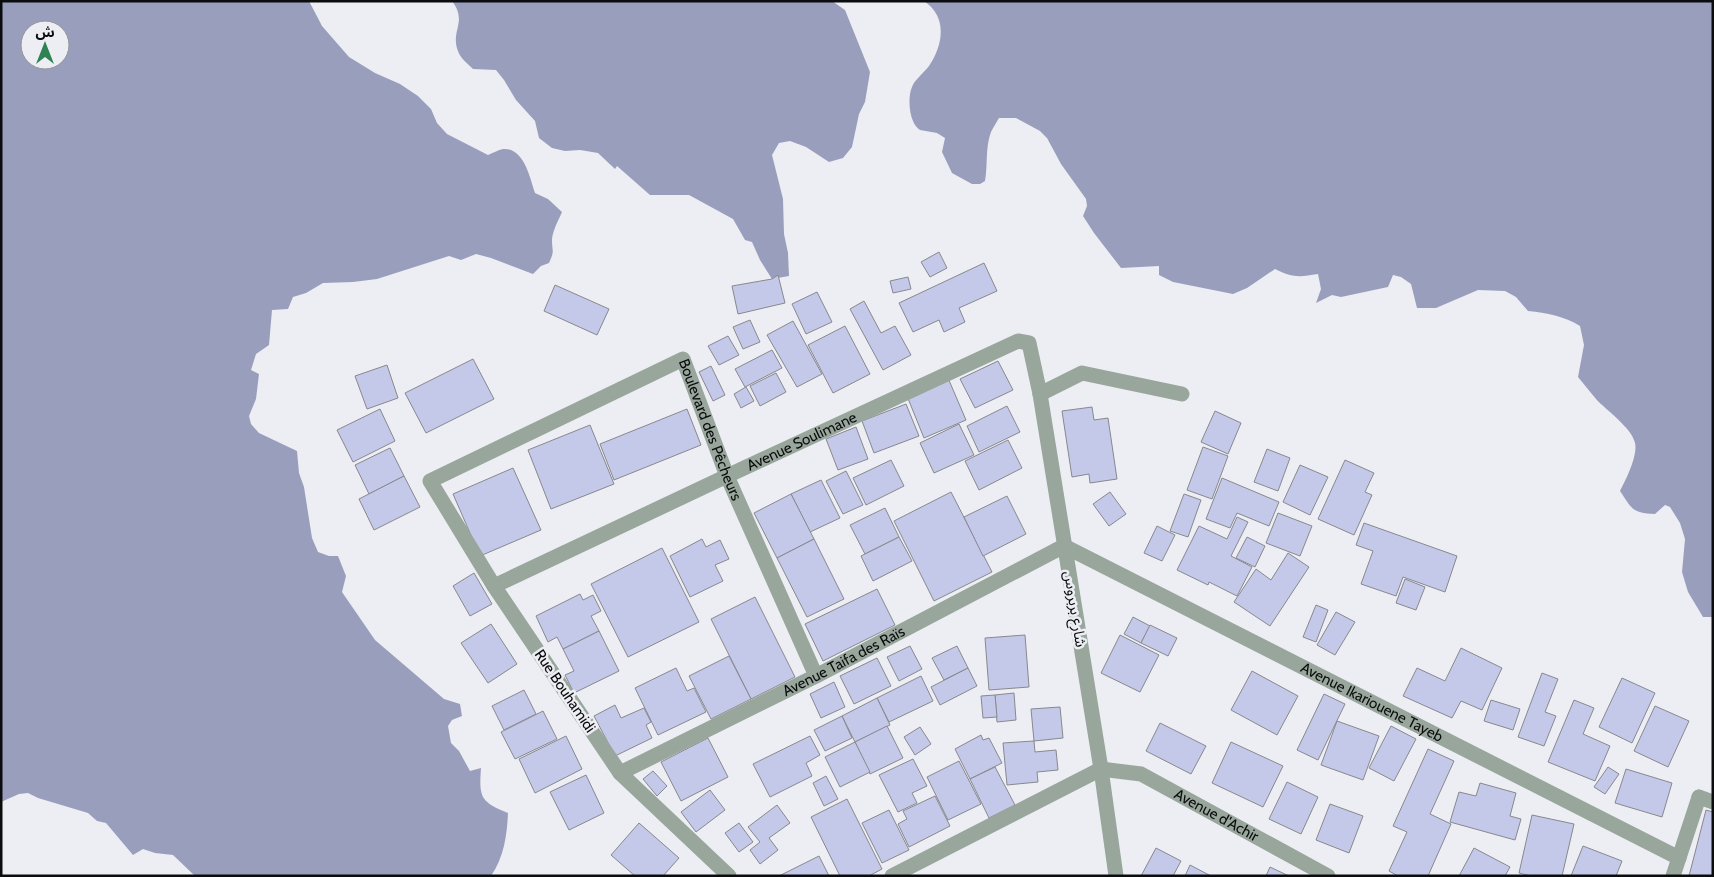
<svg xmlns="http://www.w3.org/2000/svg" width="1714" height="877" viewBox="0 0 1714 877" font-family="Cabin,'Noto Sans Arabic',sans-serif">
<style>
.water{fill:#9a9ebd;fill-rule:evenodd}
.building{fill:#c4c9e9;stroke:#88888e}
.lines{fill:none;stroke-linecap:round;stroke-linejoin:round}
.lane{stroke:#98a69c;stroke-width:15}
.street{stroke:#98a69c;stroke-width:15}
.labels{text-anchor:middle;dominant-baseline:central;stroke-width:5;stroke-linejoin:round;paint-order:stroke}
.street-label{font-size:15px;fill:#0b0c0e;stroke:#edeef3}
</style>
<rect width="100%" height="100%" fill="#edeef3"/>
<g class="water">
<path d="M1,1H309L322,26L349,57L375,73L400,84L418,96L431,109L437,123L447,134L488,155C493,153 498,150 503,149C524,147 530,178 535,193L548,199L562,212C558,221 553,230 552,239C552,252 555,250 549,263L541,266L533,274L491,258L476,254L461,260L449,256L377,279L353,282L323,283L306,293L293,297L288,309L272,310L269,345L256,354L251,370L259,374L256,399L249,416L251,424L259,433L297,451L299,473L304,487L312,538L318,552L329,556H338L346,576L342,592L375,640L444,699L460,704L462,716L452,720L448,726L451,743L459,751L470,771L481,768C479,797 480,802 508,813C507,835 504,857 491,876H195L173,855L155,853L143,849L133,855L106,823L97,821L88,813L38,798L28,793L19,794L1,802ZM30,30H60V60H30Z"/>
<path d="M452,1H832L845,10L870,72L865,102L859,114L852,147L843,158L829,162L806,147L790,141L779,143L772,155L783,199L784,234L788,253L789,276L772,279L760,260L752,242L745,240L733,219L689,195H650L617,166L615,169L598,153L580,150L565,151L552,148L539,138L535,121L516,100L504,80L496,70L473,69C468,64 460,58 458,51C450,31 468,22 452,1Z"/>
<path d="M924,1H1713V617H1703L1688,592L1682,572L1685,539L1680,523L1670,507L1665,505L1655,514C1632,513 1632,509 1620,491C1626,480 1638,455 1635,443C1632,428 1606,410 1596,399C1590,392 1584,384 1578,377L1584,345L1580,326C1564,316 1547,313 1528,311L1516,297L1505,291L1478,290L1436,308H1417L1411,284L1401,277L1393,275L1388,287L1341,297L1332,295L1316,303L1321,289L1318,274C1300,277 1292,278 1275,269L1247,288L1233,294L1173,282L1159,275V266L1121,268L1094,233L1083,216L1087,206L1086,199L1061,164L1047,138L1040,131L1016,118H999C996,123 993,128 991,132C985,148 988,165 985,181L980,184H972L952,173L942,152L945,138L937,133L920,130C917,128 914,124 913,121C909,112 908,96 912,87C915,79 924,73 929,66C943,45 948,17 924,1Z"/>
</g>
<g class="building">
<polygon points="939,252 947,268 930,277 921,262"/>
<polygon points="984,263 997,291 959,308 965,322 944,332 939,320 913,332 899,303"/>
<polygon points="778,275 785,303 738,314 732,286 772,279"/>
<polygon points="908,277 911,289 893,293 890,281"/>
<polygon points="555,285 609,309 597,335 544,311"/>
<polygon points="817,292 832,322 806,334 792,304"/>
<polygon points="864,301 881,333 895,326 911,355 883,370 850,309"/>
<polygon points="750,320 760,342 743,349 733,327"/>
<polygon points="793,321 822,374 797,387 767,335"/>
<polygon points="845,326 870,374 833,393 808,345"/>
<polygon points="728,336 739,355 719,365 708,346"/>
<polygon points="772,350 782,368 745,387 735,369"/>
<polygon points="473,359 494,399 426,433 405,393"/>
<polygon points="998,361 1013,390 975,408 960,379"/>
<polygon points="387,365 398,398 367,409 355,376"/>
<polygon points="711,366 725,395 713,401 699,372"/>
<polygon points="776,373 786,392 760,406 750,386"/>
<polygon points="948,378 966,420 924,438 907,396"/>
<polygon points="746,387 754,401 741,408 734,394"/>
<polygon points="906,404 919,436 874,453 862,421"/>
<polygon points="1007,406 1020,432 979,452 967,426"/>
<polygon points="1092,407 1094,420 1108,418 1117,479 1090,483 1089,474 1072,477 1062,411"/>
<polygon points="380,409 395,441 353,462 337,430"/>
<polygon points="687,409 701,445 614,480 600,444"/>
<polygon points="1215,411 1241,423 1228,454 1201,442"/>
<polygon points="959,424 974,455 934,473 920,443"/>
<polygon points="590,425 614,484 551,509 528,450"/>
<polygon points="856,427 868,459 838,470 826,439"/>
<polygon points="1008,440 1022,468 979,490 965,461"/>
<polygon points="1203,447 1228,456 1212,499 1187,490"/>
<polygon points="390,448 404,476 369,494 355,465"/>
<polygon points="1267,449 1290,458 1278,491 1254,482"/>
<polygon points="891,460 904,486 866,505 853,478"/>
<polygon points="1345,460 1374,473 1365,492 1372,495 1354,535 1318,519"/>
<polygon points="1300,465 1328,477 1310,515 1283,502"/>
<polygon points="513,468 541,530 480,556 453,494"/>
<polygon points="846,471 863,505 843,514 826,481"/>
<polygon points="404,476 420,507 374,530 359,499"/>
<polygon points="1222,478 1279,502 1269,526 1237,513 1230,528 1206,519"/>
<polygon points="821,480 840,518 810,532 791,494"/>
<polygon points="951,492 992,572 934,601 894,521"/>
<polygon points="1110,492 1126,514 1109,526 1093,504"/>
<polygon points="791,494 814,539 777,558 754,513"/>
<polygon points="1184,494 1201,500 1188,537 1170,531"/>
<polygon points="1007,496 1026,534 983,556 964,517"/>
<polygon points="885,508 899,537 865,554 850,525"/>
<polygon points="1278,513 1312,526 1300,556 1266,543"/>
<polygon points="1237,517 1248,522 1231,556 1252,567 1237,596 1209,582 1208,585 1177,570 1199,526 1227,539"/>
<polygon points="1364,523 1457,556 1445,592 1403,577 1396,596 1361,584 1373,551 1356,545"/>
<polygon points="1157,526 1175,535 1162,561 1144,553"/>
<polygon points="899,537 912,561 873,581 861,556"/>
<polygon points="1247,537 1265,546 1255,567 1236,558"/>
<polygon points="702,539 706,547 720,540 729,559 715,565 723,581 690,597 670,556"/>
<polygon points="814,539 844,599 807,617 777,558"/>
<polygon points="662,548 699,622 628,657 591,584"/>
<polygon points="1288,553 1309,567 1270,626 1234,602 1256,569 1271,580"/>
<polygon points="474,573 492,604 470,616 453,586"/>
<polygon points="1405,579 1425,587 1416,610 1396,603"/>
<polygon points="877,589 895,625 823,661 805,624"/>
<polygon points="580,594 583,600 593,595 601,611 591,616 599,631 563,649 557,637 548,642 536,616"/>
<polygon points="755,597 795,677 751,699 711,619"/>
<polygon points="1316,605 1328,610 1316,642 1303,637"/>
<polygon points="1336,612 1355,622 1335,655 1317,645"/>
<polygon points="1133,617 1150,626 1141,643 1124,634"/>
<polygon points="491,624 517,664 488,683 461,643"/>
<polygon points="1150,625 1177,638 1168,656 1141,643"/>
<polygon points="599,631 619,671 574,693 565,675 574,671 563,649"/>
<polygon points="1025,635 1029,687 989,690 985,638"/>
<polygon points="1120,635 1159,655 1140,692 1101,673"/>
<polygon points="910,646 922,669 899,681 887,657"/>
<polygon points="957,646 968,668 944,680 932,658"/>
<polygon points="1461,648 1502,668 1482,710 1461,701 1452,718 1403,696 1417,668 1445,681"/>
<polygon points="729,656 751,699 711,719 689,676"/>
<polygon points="877,658 891,686 854,704 840,676"/>
<polygon points="676,668 687,691 694,688 706,712 658,735 635,688"/>
<polygon points="968,668 977,686 940,705 931,687"/>
<polygon points="1252,671 1298,696 1277,735 1231,710"/>
<polygon points="1542,673 1558,679 1545,712 1556,716 1544,746 1518,737"/>
<polygon points="921,676 933,701 889,722 877,698"/>
<polygon points="1622,678 1655,693 1632,743 1599,727"/>
<polygon points="834,682 845,707 821,718 810,694"/>
<polygon points="524,690 536,714 504,730 492,706"/>
<polygon points="1014,693 1016,720 997,722 995,695"/>
<polygon points="1324,694 1345,704 1318,760 1297,750"/>
<polygon points="995,695 997,717 983,718 981,696"/>
<polygon points="877,698 890,725 855,742 842,716"/>
<polygon points="1491,700 1520,709 1513,730 1484,721"/>
<polygon points="1574,700 1594,708 1583,734 1610,746 1595,781 1548,762"/>
<polygon points="615,705 621,718 644,708 651,722 646,725 652,738 615,756 594,716"/>
<polygon points="1655,706 1689,721 1668,767 1634,751"/>
<polygon points="1060,707 1063,738 1034,741 1031,709"/>
<polygon points="543,711 557,739 515,759 501,732"/>
<polygon points="842,716 852,738 825,751 814,730"/>
<polygon points="1337,721 1379,736 1363,780 1321,765"/>
<polygon points="1160,723 1206,746 1191,774 1146,751"/>
<polygon points="887,726 903,758 870,774 855,742"/>
<polygon points="1391,726 1416,739 1394,781 1369,768"/>
<polygon points="920,727 931,744 915,755 904,737"/>
<polygon points="981,735 983,740 989,738 1002,763 970,779 955,749"/>
<polygon points="566,736 582,769 535,793 519,759"/>
<polygon points="810,736 820,755 806,763 812,776 770,797 753,764"/>
<polygon points="708,738 728,777 681,801 661,762"/>
<polygon points="1034,741 1035,752 1056,750 1058,770 1037,772 1038,782 1007,785 1003,743"/>
<polygon points="855,742 870,772 840,787 825,757"/>
<polygon points="1231,742 1283,766 1263,807 1212,783"/>
<polygon points="1428,749 1454,761 1430,814 1451,824 1428,876 1398,876 1389,871 1407,832 1393,826"/>
<polygon points="913,759 927,786 912,793 917,803 898,812 879,775"/>
<polygon points="959,761 981,804 948,820 927,777"/>
<polygon points="995,767 1015,805 989,818 970,779"/>
<polygon points="1608,767 1619,774 1605,794 1594,787"/>
<polygon points="1626,769 1672,783 1662,817 1615,803"/>
<polygon points="653,771 667,786 657,796 643,779"/>
<polygon points="586,775 604,813 569,830 550,792"/>
<polygon points="826,776 838,799 824,806 813,783"/>
<polygon points="1287,782 1318,797 1301,834 1269,819"/>
<polygon points="1480,783 1516,793 1510,816 1521,819 1515,840 1450,822 1459,792 1476,796"/>
<polygon points="710,790 725,810 696,832 681,812"/>
<polygon points="935,796 950,826 909,847 898,824 907,819 903,811"/>
<polygon points="847,799 882,869 869,876 840,876 811,817"/>
<polygon points="1330,804 1363,816 1349,853 1316,840"/>
<polygon points="777,805 790,823 769,838 778,850 760,864 750,850 760,842 748,827"/>
<polygon points="889,810 909,850 882,863 862,823"/>
<polygon points="1706,810 1713,812 1713,876 1689,876"/>
<polygon points="1532,815 1574,824 1562,876 1531,876 1519,873"/>
<polygon points="639,823 679,858 663,876 635,876 611,855"/>
<polygon points="739,823 753,842 739,852 725,833"/>
<polygon points="1583,846 1622,861 1616,876 1571,876"/>
<polygon points="1156,848 1181,861 1173,876 1141,876"/>
<polygon points="1474,848 1510,867 1505,876 1459,876"/>
<polygon points="819,856 829,876 779,876"/>
<polygon points="1190,865 1211,876 1185,876"/>
<polygon points="1270,867 1289,876 1266,876"/>
</g>
<g class="lines">
<polyline class="lane" points="1699,797 1713,802"/>
<g class="street">
<polyline points="1040,394 1082,373 1182,394"/>
<path id="s1" d="M494,586L727,476L1018,341L1029,343L1040,394L1101,769L1116,876"/>
<path id="s2" d="M620,773L816,676L1064,546L1679,858"/>
<path id="s3" d="M729,876L620,773L494,586L430,481L683,359L727,476L816,676"/>
<path id="s4" d="M892,876L1101,769L1141,774L1328,876"/>
<polyline points="1673,876 1699,797"/>
</g>
</g>
<g class="labels">
<g class="street-label">
<text stroke="none"><textPath href="#s3" startOffset="855">Boulevard des Pêcheurs</textPath></text>
<text stroke="none"><textPath href="#s1" startOffset="340">Avenue Soulimane</textPath></text>
<text transform="translate(1075 609) rotate(81)">شارع بربروس</text>
<text stroke="none"><textPath href="#s2" startOffset="250">Avenue Taifa des Raïs</textPath></text>
<text transform="translate(565 691) rotate(56)">Rue Bouhamidi</text>
<text stroke="none"><textPath href="#s2" startOffset="844">Avenue Ikariouene Tayeb</textPath></text>
<text stroke="none"><textPath href="#s4" startOffset="361">Avenue d'Achir</textPath></text>
</g>
</g>
<rect width="1714" height="877" fill="none" stroke="#0b0c0e" stroke-width="5"/>
<g transform="translate(45 45)"><circle r="24" fill="#edeef3" stroke="#939497"/>
<path d="M0-4L9 19L0 12L-9 19Z" fill="#2f8254"/>
<text y="-8" font-size="14" font-weight="bold" text-anchor="middle" fill="#0b0c0e">ش</text>
</g>
</svg>
